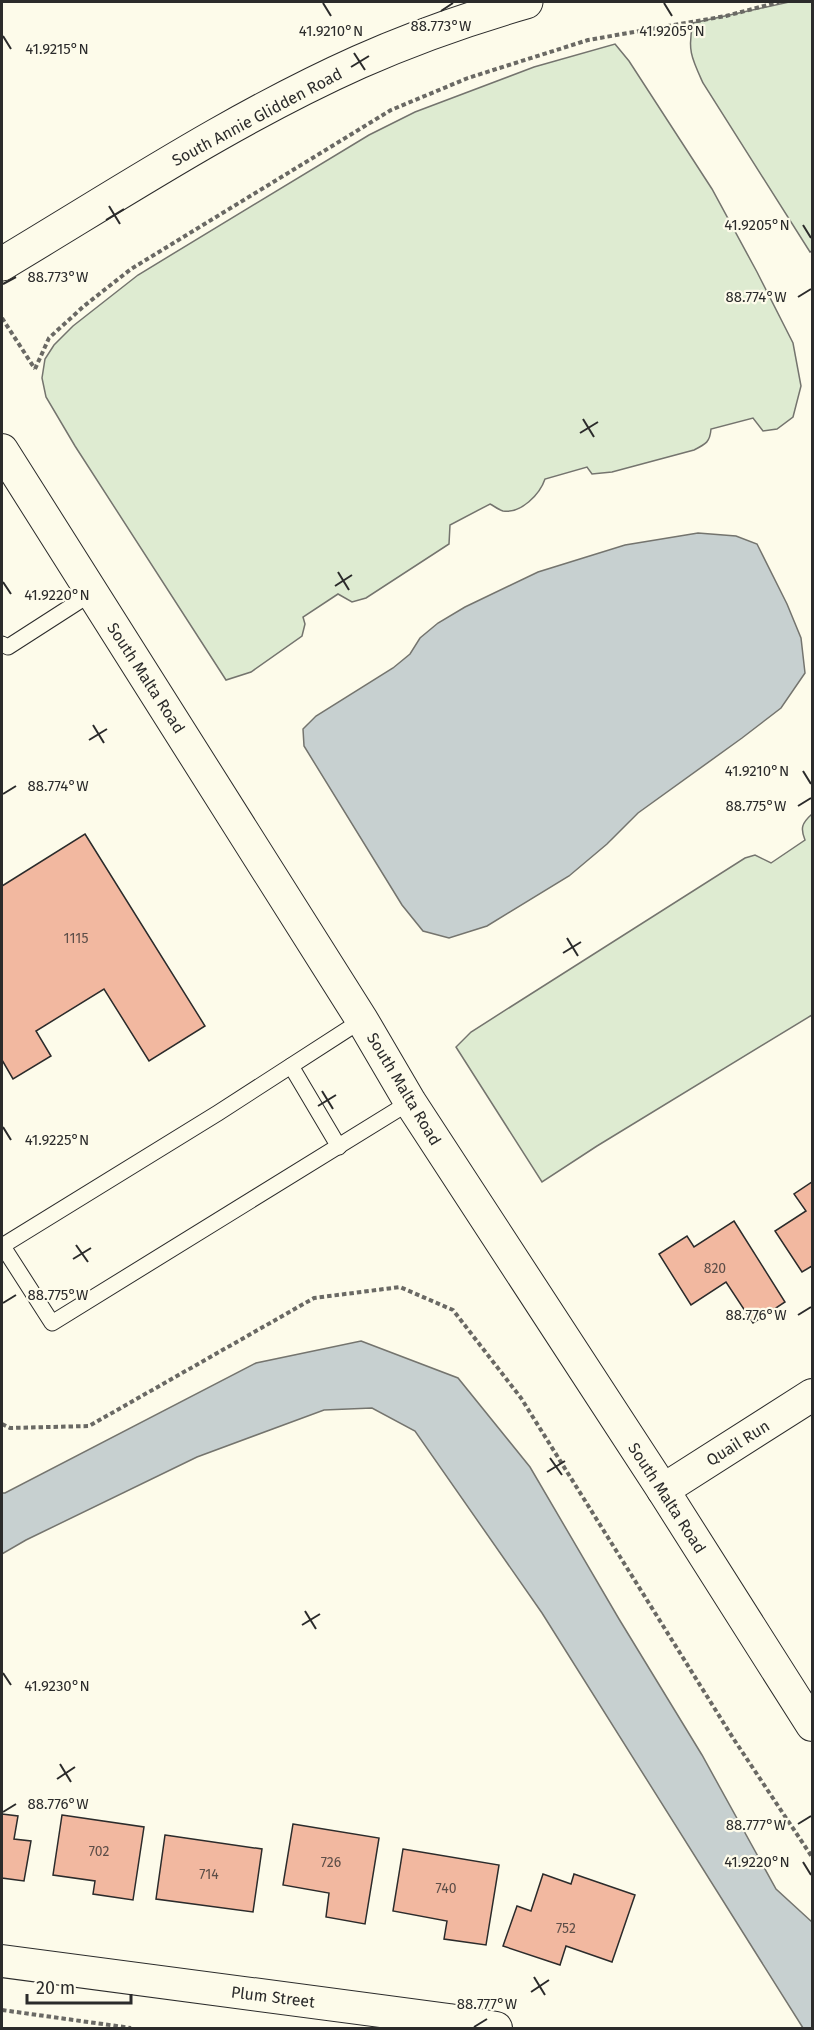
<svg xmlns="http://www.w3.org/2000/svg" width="814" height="2030" viewBox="0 0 814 2030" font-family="'Fira Sans',sans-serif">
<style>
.green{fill:#deebd1;stroke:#74746e;stroke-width:1.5}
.water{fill:#c7d0d0;stroke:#74746e;stroke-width:1.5}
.building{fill:#f2b8a0;stroke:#2b2b2b;stroke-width:1.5}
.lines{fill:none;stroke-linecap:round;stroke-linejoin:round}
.service-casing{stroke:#2b2b2b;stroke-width:17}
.minor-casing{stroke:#2b2b2b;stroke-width:34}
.secondary-casing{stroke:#2b2b2b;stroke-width:35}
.path{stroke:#6a6964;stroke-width:4;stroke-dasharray:4.5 3;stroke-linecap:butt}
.service{stroke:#fdfbea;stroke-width:15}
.minor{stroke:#fdfbea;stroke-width:32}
.secondary{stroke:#fdfbea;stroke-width:33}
.ticks{fill:none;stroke:#2b2b2b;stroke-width:2}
.labels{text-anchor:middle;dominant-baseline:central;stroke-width:4.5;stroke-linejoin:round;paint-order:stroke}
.number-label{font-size:14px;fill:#5d4e48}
.street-label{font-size:16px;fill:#2b2b2b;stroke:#fdfbea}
.ticks-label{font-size:15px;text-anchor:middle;fill:#2b2b2b;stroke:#fdfbea;stroke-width:4.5;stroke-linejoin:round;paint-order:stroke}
</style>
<rect width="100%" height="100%" fill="#fdfbea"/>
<g class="green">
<path d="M789,2H812V251L810,252L703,83C692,59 687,50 693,23Z"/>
<path d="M615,44L629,61L712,189L757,272L793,343L801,386L793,417L777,429L763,431L753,418L711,429C710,442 706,444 694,450L612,472L592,474L587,467L545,479C540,494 521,514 503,511C499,510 494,506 490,504L450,525L449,544L366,598L352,602L338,594L303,617L305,624L302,636L251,672L226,680L75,446L46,397L42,378L45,359L54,345L73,326L138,275L369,135L415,112L534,67Z"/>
<path d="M812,814V1015L597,1146L542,1182L456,1047L471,1032L745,858L755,855L771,863L805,840C800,828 802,823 812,814Z"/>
</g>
<g class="water">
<polygon points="698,533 736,536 757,544 787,604 801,638 805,673 781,708 742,738 638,813 607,844 569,876 487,926 449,938 423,931 402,905 304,746 303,729 316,716 393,668 410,654 420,638 438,623 465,607 538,572 625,545"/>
<polygon points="361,1341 458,1378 530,1467 619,1619 702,1755 776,1889 812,1922 812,2028 803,2028 542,1613 415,1431 372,1408 324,1410 197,1457 26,1540 2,1554 2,1493 5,1493 256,1363"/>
</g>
<g class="building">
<polygon points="85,834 205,1026 149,1061 104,989 36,1031 51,1056 13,1079 2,1060 2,886"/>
<polygon points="812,1182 812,1266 802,1272 775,1231 806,1211 794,1194"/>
<polygon points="734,1221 785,1302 753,1323 726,1282 691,1305 659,1254 687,1236 694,1247"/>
<polygon points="2,1814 18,1816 14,1839 31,1841 24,1881 2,1878"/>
<polygon points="62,1815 144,1827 133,1900 93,1894 95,1881 53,1875"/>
<polygon points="293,1824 379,1838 365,1924 326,1917 329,1893 283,1885"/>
<polygon points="165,1835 262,1849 253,1912 156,1899"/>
<polygon points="403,1849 499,1865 486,1945 444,1939 447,1921 393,1911"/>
<polygon points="543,1874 571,1884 574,1874 635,1895 612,1962 566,1946 560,1965 503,1946 517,1906 531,1911"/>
</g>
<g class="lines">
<g class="service-casing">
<g id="service">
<polyline points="2,644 8,647 92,593"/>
<polyline points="291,1066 339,1147"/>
<polyline points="2,1245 52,1323 410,1102"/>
<polyline points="2,1246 218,1113 362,1020"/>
</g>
</g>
<g class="minor-casing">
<g id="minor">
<polyline points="2,450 362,1020 410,1102 663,1490 812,1725"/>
<polyline points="663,1490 812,1395"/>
<polyline points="2,1961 449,2020 496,2028"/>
</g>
</g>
<g class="secondary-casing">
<path id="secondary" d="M2,264C119,194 234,118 359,62C413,38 470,18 526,2"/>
</g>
<g class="path">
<polyline points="2,318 35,369"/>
<polyline points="35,369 49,338 84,306 131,269 391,110 468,78 588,40 726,16 779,2"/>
<polyline points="2,1424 10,1428 89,1426 314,1298 400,1287 453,1310 521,1398 733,1738 812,1857"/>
<polyline points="2,2010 131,2028"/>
</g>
<use href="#service" class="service"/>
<use href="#minor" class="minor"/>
<use href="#secondary" class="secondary"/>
</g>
<path class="ticks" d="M323,3L331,16M664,3L672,16M441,11L453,3M3,36L11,49M354,53L365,70M351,67L369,56M109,206L120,224M106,220L124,209M803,225L811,238M3,284L16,277M798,297L811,289M583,419L594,437M580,433L598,422M338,572L349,590M3,582L11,594M335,586L352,575M93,725L104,743M89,740L107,729M803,771L811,784M3,794L16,786M798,806L811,798M567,938L578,956M563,953L581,942M322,1091L333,1109M318,1106L336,1095M3,1127L11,1140M76,1245L88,1262M73,1259L91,1248M3,1303L16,1295M798,1315L811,1307M550,1458L562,1475M547,1472L565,1461M305,1611L316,1629M302,1625L320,1614M3,1673L11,1685M60,1764L71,1782M57,1779L75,1767M3,1812L16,1804M798,1824L811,1816M803,1862L811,1875M534,1977L545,1995M531,1992L549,1980M474,2027L487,2019"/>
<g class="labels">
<g class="number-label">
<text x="76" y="938">1115</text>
<text x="715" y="1268">820</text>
<text x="99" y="1851">702</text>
<text x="331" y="1862">726</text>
<text x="209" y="1874">714</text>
<text x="446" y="1888">740</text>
<text x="566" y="1928">752</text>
</g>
<g class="street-label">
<text transform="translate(257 117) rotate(-28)">South Annie Glidden Road</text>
<text transform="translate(146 678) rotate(57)">South Malta Road</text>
<text transform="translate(404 1089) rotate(59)">South Malta Road</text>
<text transform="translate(738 1443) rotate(-32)">Quail Run</text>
<text transform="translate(667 1498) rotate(57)">South Malta Road</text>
<text transform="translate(273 1997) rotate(7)">Plum Street</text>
</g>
</g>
<g class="ticks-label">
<text x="441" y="31">88.773°W</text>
<text x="331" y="36">41.9210°N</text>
<text x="672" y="36">41.9205°N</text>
<text x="57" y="54">41.9215°N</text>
<text x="757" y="230">41.9205°N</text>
<text x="58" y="282">88.773°W</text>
<text x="756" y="302">88.774°W</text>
<text x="57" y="600">41.9220°N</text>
<text x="757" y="776">41.9210°N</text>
<text x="58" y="791">88.774°W</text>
<text x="756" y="811">88.775°W</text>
<text x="57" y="1145">41.9225°N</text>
<text x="58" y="1300">88.775°W</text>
<text x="756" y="1320">88.776°W</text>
<text x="57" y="1691">41.9230°N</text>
<text x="58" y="1809">88.776°W</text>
<text x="756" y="1830">88.777°W</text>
<text x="757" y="1867">41.9220°N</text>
<text x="487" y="2009">88.777°W</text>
</g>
<rect width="814" height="2030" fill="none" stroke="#2b2b2b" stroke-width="6"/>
<path d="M27 1994v9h104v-9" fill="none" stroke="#2b2b2b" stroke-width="3"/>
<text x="36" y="1994" font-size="18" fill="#2b2b2b" stroke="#fdfbea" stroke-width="4.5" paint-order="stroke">20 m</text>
</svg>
